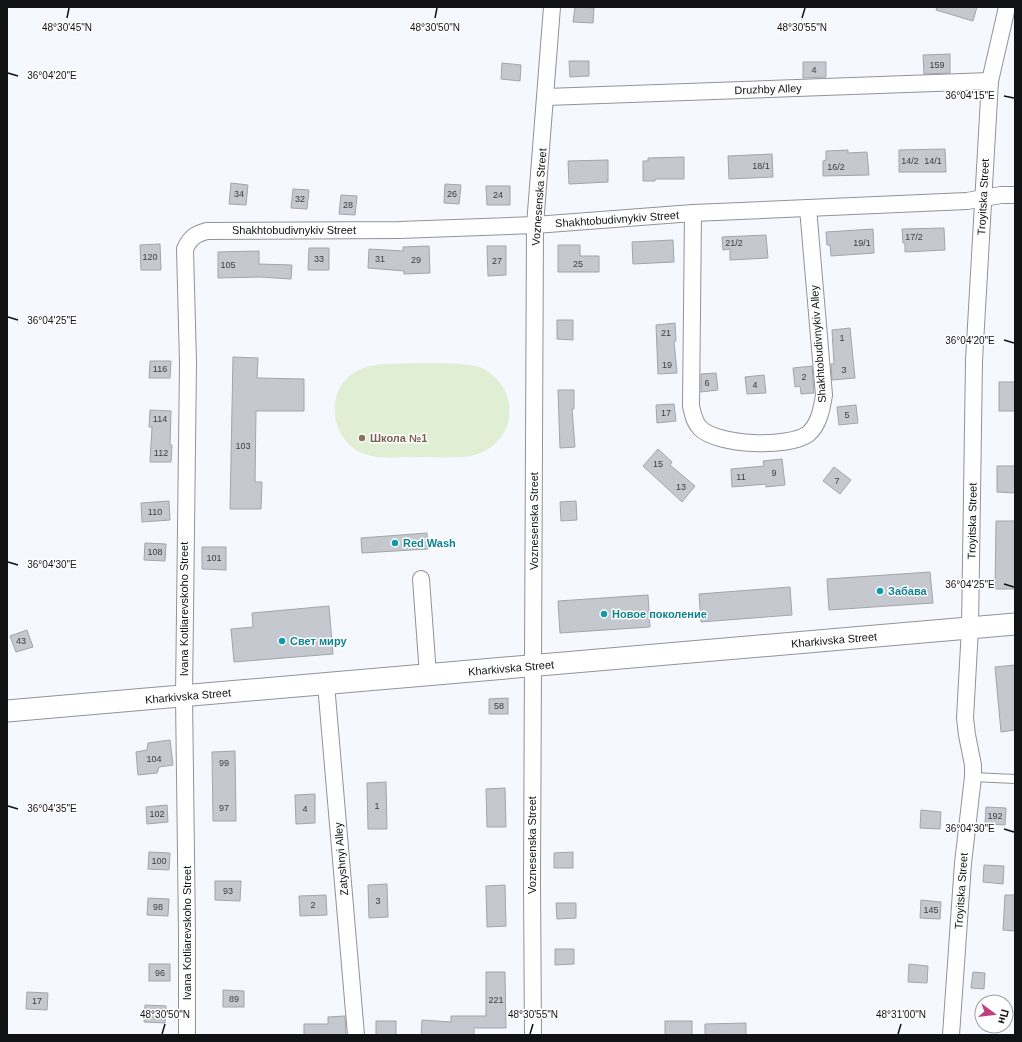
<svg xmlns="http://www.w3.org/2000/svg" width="1022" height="1042" viewBox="0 0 1022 1042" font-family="Helvetica,sans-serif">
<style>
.garden{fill:#e0efd3}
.building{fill:#c5c8ce;stroke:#a2a5aa}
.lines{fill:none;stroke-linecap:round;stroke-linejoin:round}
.service-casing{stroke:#909398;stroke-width:10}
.minor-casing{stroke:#909398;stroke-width:18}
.tertiary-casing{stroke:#909398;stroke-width:23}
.service{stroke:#fff;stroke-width:8}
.minor{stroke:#fff;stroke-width:16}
.tertiary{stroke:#fff;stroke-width:21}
.ticks{fill:none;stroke:#111214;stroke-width:1.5}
.education-dot{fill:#8d6e63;stroke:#fff;stroke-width:1.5}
.culture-dot{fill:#0f9aa8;stroke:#fff;stroke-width:1.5}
.labels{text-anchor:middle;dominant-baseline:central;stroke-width:3;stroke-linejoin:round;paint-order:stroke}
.number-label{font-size:9px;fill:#3e4042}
.street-label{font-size:11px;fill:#111214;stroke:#fff}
.education-label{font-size:11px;font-weight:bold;fill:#785e54;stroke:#fff;text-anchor:start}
.culture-label{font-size:11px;font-weight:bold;fill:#0d838f;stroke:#fff;text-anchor:start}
.ticks-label{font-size:10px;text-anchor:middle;fill:#111214;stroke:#fff;stroke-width:3;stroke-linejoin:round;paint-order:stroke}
</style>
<rect width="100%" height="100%" fill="#f5f8fe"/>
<path class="garden" d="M382,364C402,364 468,360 484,369C528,395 512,455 461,457C446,458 431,457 416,457C399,457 378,460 362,453C333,440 325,399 348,377C358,368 370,366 382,364Z"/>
<g class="building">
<polygon points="575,7 594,8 593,23 573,22"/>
<polygon points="937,7 977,7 973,21 936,10"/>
<polygon points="950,54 950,73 924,74 923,55"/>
<polygon points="569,61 589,61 589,76 570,77"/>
<polygon points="803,62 826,62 826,77 803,78"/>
<polygon points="502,63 521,65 520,81 501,79"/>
<polygon points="945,149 946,172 899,172 899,150"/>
<polygon points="848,150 848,153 867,152 869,175 823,176 823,161 826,160 826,151"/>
<polygon points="772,154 773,177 729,179 728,156"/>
<polygon points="684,157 684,179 655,179 655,181 643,181 643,161 648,161 648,158"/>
<polygon points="608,160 608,182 569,184 568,161"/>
<polygon points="231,183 248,185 246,205 229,204"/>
<polygon points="445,184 461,185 459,204 444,203"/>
<polygon points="486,186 510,186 510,205 487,205"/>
<polygon points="293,189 309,190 307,209 291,208"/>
<polygon points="341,195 357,196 355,215 339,214"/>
<polygon points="944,228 945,250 905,252 905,243 903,243 902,229"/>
<polygon points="873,229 874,253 831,256 830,245 827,245 826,232"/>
<polygon points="766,235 768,258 730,260 730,249 723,250 722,237"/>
<polygon points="673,240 674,262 633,264 632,242"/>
<polygon points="160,244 161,270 141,270 140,245"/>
<polygon points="558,245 580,245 580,256 599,256 599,272 558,272"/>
<polygon points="429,246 430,273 404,274 404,271 368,268 369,249 403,251 403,247"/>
<polygon points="487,246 506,246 506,275 488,276"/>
<polygon points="309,248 329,248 329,270 308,270"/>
<polygon points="259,251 259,264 292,265 291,279 260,277 218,278 218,252"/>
<polygon points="557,320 573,320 573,340 557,339"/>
<polygon points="675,323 676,341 674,341 677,373 658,374 656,325"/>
<polygon points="850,328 855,378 832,380 831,364 834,364 832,330"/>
<polygon points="233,357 258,358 257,378 304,379 304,411 256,411 255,482 262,482 261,509 230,509"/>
<polygon points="150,361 171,361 170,378 149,378"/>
<polygon points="812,366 814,393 801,394 800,386 795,387 793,368"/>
<polygon points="716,373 718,390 701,392 701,374"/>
<polygon points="764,375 766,393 747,394 745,377"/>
<rect x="999" y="382" width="16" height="29"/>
<polygon points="558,390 574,390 574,409 572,409 575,447 560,448"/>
<polygon points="674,404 676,421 657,423 656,405"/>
<polygon points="856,405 858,423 839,425 837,407"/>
<polygon points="150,410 171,411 170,445 172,445 171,462 150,462 152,427 149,427"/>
<polygon points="658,449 672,462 670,465 695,486 682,502 643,466"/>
<polygon points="782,459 785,485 766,487 766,484 732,487 731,469 764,466 763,461"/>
<polygon points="997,466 1015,466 1015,493 997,492"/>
<polygon points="834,467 851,480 840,494 823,481"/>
<polygon points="169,501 170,520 142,522 141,503"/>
<polygon points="576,501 577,520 561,521 560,502"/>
<polygon points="996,521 1015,521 1015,589 995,589"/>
<polygon points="427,533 428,549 362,553 361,538"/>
<polygon points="145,543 166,544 165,561 144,560"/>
<polygon points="202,547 226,547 226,570 202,569"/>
<polygon points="930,572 933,603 829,610 827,579"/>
<polygon points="790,587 792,615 701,622 699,594"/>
<polygon points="648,595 650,627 560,633 558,601"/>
<polygon points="329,606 333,654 234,662 231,629 253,627 252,613"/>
<polygon points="27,630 33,647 16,652 10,636"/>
<polygon points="1015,665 1015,730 1001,732 995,667"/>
<polygon points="508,698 508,714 489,714 489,699"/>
<polygon points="170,740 173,765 159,767 157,773 138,775 136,752 147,750 148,743"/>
<polygon points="235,751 236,821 213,821 212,752"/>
<polygon points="386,782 387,829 368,829 367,783"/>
<polygon points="505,788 506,827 487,827 486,789"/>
<polygon points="315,794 315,823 296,824 295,795"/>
<polygon points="167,805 168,822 147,824 146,807"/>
<polygon points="986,807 1006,808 1005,825 985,824"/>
<polygon points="921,810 941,812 940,829 920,828"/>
<polygon points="149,852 170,853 169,870 148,869"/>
<polygon points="573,852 573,868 554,868 554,853"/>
<polygon points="984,865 1004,866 1003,884 983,882"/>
<polygon points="215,881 241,881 240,901 215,900"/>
<polygon points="387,884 388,917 369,918 368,885"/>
<polygon points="505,885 506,926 487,927 486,886"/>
<polygon points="326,895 327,915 300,916 299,896"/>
<polygon points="1005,895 1015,895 1015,931 1003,930"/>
<polygon points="148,898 169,899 168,916 147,915"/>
<polygon points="921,900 941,902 940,919 920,918"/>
<polygon points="556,903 576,903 576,918 557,919"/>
<polygon points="555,949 574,949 574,964 555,965"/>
<rect x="149" y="964" width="21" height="17"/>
<polygon points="909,964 928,966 927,983 908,982"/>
<polygon points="486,972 505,972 506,1028 474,1028 474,1035 421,1035 422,1020 451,1022 451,1016 486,1016"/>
<polygon points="973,972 985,973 984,989 971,988"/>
<polygon points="223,990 244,991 244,1007 223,1007"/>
<polygon points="27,992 48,993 47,1010 26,1009"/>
<polygon points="145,1005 166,1006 165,1023 144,1022"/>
<polygon points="345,1016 346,1035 304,1035 304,1024 328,1024 328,1017"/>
<rect x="376" y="1021" width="20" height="14"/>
<rect x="665" y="1021" width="27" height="14"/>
<polygon points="746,1023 746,1035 705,1035 705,1024"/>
</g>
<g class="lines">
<g class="service-casing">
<polyline id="service" points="973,777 1015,779"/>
</g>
<g class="minor-casing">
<g id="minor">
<polyline points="546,97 990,81"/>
<path d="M693,213L691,406C693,414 694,422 700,428C718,446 789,448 808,434C819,425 822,408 824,395L808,208"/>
<polyline points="421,579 428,675"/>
<polyline points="326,684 356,1035"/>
<path d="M187,1035V934L184,696L188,363L185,249C190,238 195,234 207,231L399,230L535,225L693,213L967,201L1001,195H1015"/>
<polyline points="533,1035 532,882 535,225 552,7"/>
<polyline points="951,1035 963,863 973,777 973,765 967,735 965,718 970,628 974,361 990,81 1007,7"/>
</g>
</g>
<g class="tertiary-casing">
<polyline id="tertiary" points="7,711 1015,624"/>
</g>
<use href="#service" class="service"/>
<use href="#minor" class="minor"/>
<use href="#tertiary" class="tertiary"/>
</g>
<path class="ticks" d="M67,18L69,8M435,18L437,8M802,18L805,8M8,73L18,76M1004,96L1014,98M8,317L18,320M1004,340L1014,343M8,562L18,565M1004,584L1014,587M8,806L18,809M1004,829L1014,832M162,1034L165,1024M530,1034L533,1024M898,1034L901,1024"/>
<circle class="education-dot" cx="362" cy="438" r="4"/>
<g class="culture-dot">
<circle cx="395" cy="543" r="4"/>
<circle cx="880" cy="591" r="4"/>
<circle cx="604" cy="614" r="4"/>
<circle cx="282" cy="641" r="4"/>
</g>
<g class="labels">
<g class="number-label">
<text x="937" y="65">159</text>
<text x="814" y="70">4</text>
<text x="910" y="161">14/2</text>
<text x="933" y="161">14/1</text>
<text x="761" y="166">18/1</text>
<text x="836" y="167">16/2</text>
<text x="239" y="194">34</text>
<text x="452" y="194">26</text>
<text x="498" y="195">24</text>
<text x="300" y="199">32</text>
<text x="348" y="205">28</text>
<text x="914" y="237">17/2</text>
<text x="734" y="243">21/2</text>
<text x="862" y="243">19/1</text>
<text x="150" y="257">120</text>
<text x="319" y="259">33</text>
<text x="380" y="259">31</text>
<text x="416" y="260">29</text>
<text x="497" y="261">27</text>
<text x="578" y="264">25</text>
<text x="228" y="265">105</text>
<text x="666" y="333">21</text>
<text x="842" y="338">1</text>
<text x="667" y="365">19</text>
<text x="160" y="369">116</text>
<text x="844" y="370">3</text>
<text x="804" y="377">2</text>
<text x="707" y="383">6</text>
<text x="755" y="385">4</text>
<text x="666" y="413">17</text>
<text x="847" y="415">5</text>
<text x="160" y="419">114</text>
<text x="243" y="446">103</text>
<text x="161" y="453">112</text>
<text x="658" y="464">15</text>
<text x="774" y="473">9</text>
<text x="741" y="477">11</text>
<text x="837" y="481">7</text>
<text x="681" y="487">13</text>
<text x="155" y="512">110</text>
<text x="155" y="552">108</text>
<text x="214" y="558">101</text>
<text x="21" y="641">43</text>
<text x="499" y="706">58</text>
<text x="154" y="759">104</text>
<text x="224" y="763">99</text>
<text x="377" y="806">1</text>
<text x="224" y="808">97</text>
<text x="305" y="809">4</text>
<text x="157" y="814">102</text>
<text x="995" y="816">192</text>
<text x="159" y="861">100</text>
<text x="228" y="891">93</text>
<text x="378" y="901">3</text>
<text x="313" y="905">2</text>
<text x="158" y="907">98</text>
<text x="931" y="910">145</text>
<text x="160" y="973">96</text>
<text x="234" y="999">89</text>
<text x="496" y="1000">221</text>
<text x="37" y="1001">17</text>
</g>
<g class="street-label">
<text transform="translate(768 89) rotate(-2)">Druzhby Alley</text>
<text transform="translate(539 197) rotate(-86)">Voznesenska Street</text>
<text transform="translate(983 197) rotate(-87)">Troyitska Street</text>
<text transform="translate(617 219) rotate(-4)">Shakhtobudivnykiv Street</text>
<text x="294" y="230">Shakhtobudivnykiv Street</text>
<text transform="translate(818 344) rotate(-94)">Shakhtobudivnykiv Alley</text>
<text transform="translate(534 521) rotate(-90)">Voznesenska Street</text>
<text transform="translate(972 521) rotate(-89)">Troyitska Street</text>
<text transform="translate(184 609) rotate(-90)">Ivana Kotliarevskoho Street</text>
<text transform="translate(834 640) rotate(-5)">Kharkivska Street</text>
<text transform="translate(511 668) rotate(-5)">Kharkivska Street</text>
<text transform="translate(188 696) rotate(-5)">Kharkivska Street</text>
<text transform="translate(532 845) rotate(-90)">Voznesenska Street</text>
<text transform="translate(341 859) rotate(-95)">Zatyshnyi Alley</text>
<text transform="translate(961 891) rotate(-86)">Troyitska Street</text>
<text transform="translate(187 933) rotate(-90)">Ivana Kotliarevskoho Street</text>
</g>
<g class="education-label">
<text x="370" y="438">Школа №1</text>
</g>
<g class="culture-label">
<text x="403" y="543">Red Wash</text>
<text x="888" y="591">Забава</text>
<text x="612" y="614">Новое поколение</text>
<text x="290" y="641">Свет миру</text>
</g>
</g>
<g class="ticks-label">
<text x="67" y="31">48°30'45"N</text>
<text x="435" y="31">48°30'50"N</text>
<text x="802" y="31">48°30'55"N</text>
<text x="52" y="79">36°04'20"E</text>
<text x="970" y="99">36°04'15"E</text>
<text x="52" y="324">36°04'25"E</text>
<text x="970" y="344">36°04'20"E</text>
<text x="52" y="568">36°04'30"E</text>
<text x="970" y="588">36°04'25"E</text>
<text x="52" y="812">36°04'35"E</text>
<text x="970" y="832">36°04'30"E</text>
<text x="165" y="1018">48°30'50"N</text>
<text x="533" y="1018">48°30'55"N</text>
<text x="901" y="1018">48°31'00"N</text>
</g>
<rect width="1022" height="1042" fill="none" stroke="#111214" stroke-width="16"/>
<g transform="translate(994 1014) rotate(105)"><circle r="19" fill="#ffffff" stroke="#a0a0a1"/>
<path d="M0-3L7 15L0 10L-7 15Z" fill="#c23e83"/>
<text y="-6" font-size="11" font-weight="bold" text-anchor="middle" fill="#111214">Пн</text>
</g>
</svg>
